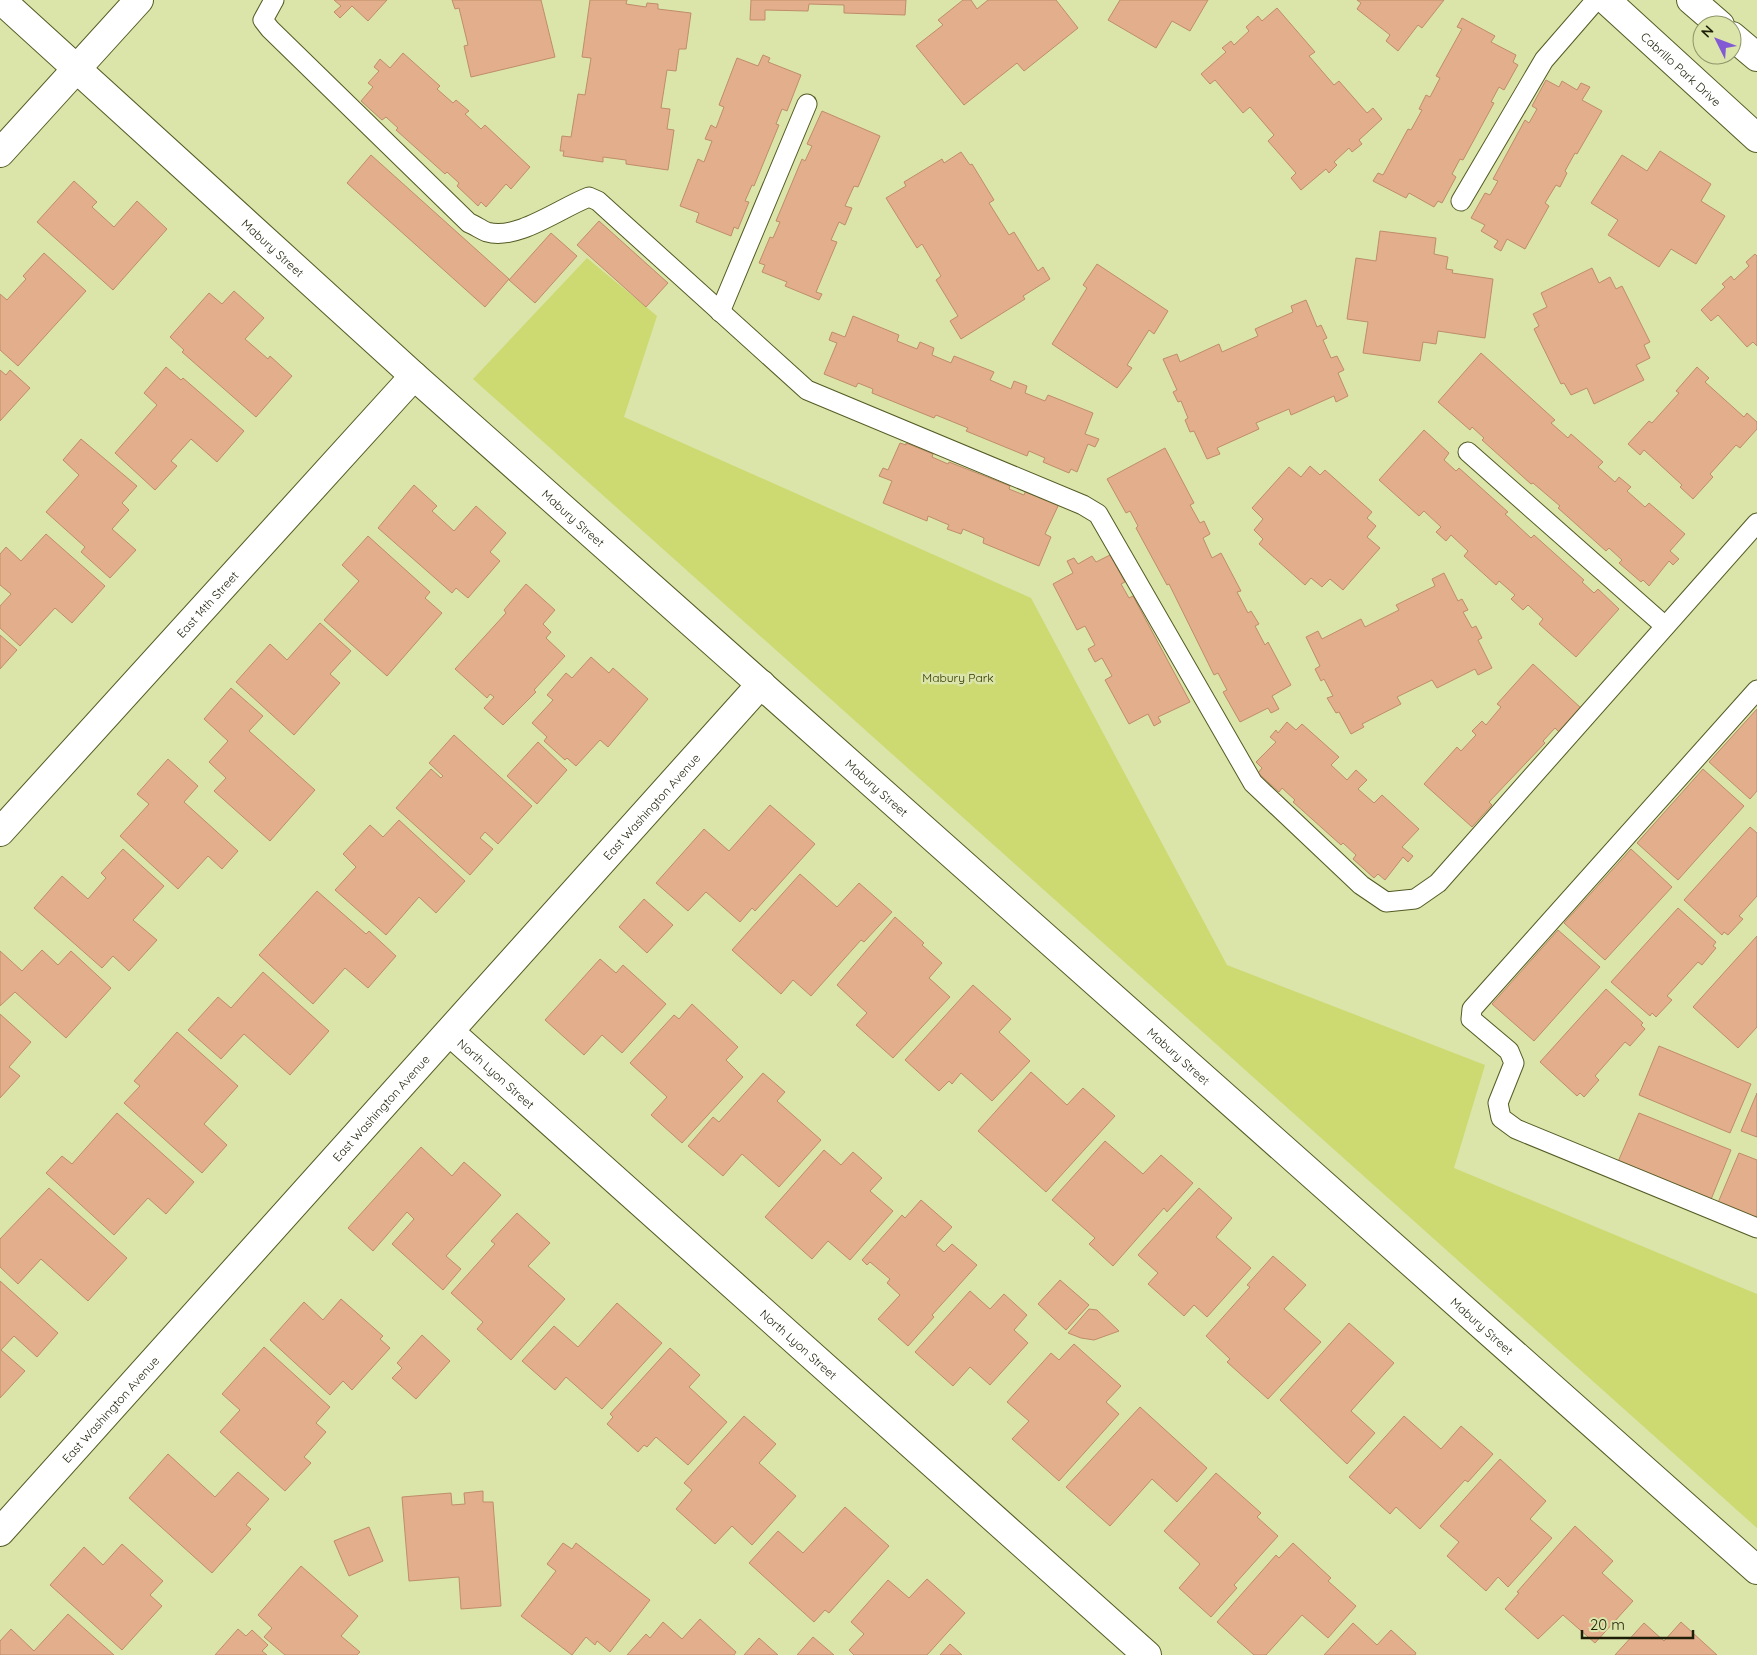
<svg xmlns="http://www.w3.org/2000/svg" width="1757" height="1655" viewBox="0 0 1757 1655" font-family="Quicksand,sans-serif">
<style>
.green{fill:#cdda71}
.building{fill:#e3ae8b;stroke:#bf8d6b}
.lines{fill:none;stroke-linecap:round;stroke-linejoin:round}
.service-casing{stroke:#545a23;stroke-width:21}
.minor-casing{stroke:#545a23;stroke-width:30}
.tertiary-casing{stroke:#545a23;stroke-width:30}
.service{stroke:#fff;stroke-width:19}
.minor{stroke:#fff;stroke-width:28}
.tertiary{stroke:#fff;stroke-width:28}
.labels{text-anchor:middle;dominant-baseline:central;stroke-width:5;stroke-linejoin:round;paint-order:stroke}
.street-label{font-size:12px;fill:#1d1f08;stroke:#dbe4a9}
.park-label{font-size:12px;fill:#313501;stroke:#dbe4a9}
</style>
<rect width="100%" height="100%" fill="#dbe4a9"/>
<polygon class="green" points="587,258 657,316 624,417 1031,598 1227,965 1485,1065 1454,1168 1757,1294 1757,1528 473,379"/>
<g class="building">
<polygon points="334,0 387,0 368,21 352,6 340,18 334,12 341,6"/>
<polygon points="452,0 541,0 555,57 471,77 464,46 468,45 459,8 455,9"/>
<polygon points="590,0 627,0 626,4 646,7 647,3 658,4 658,9 691,13 686,49 679,49 676,71 667,70 661,108 670,109 667,129 674,130 668,170 626,164 626,160 603,157 603,162 563,156 564,151 560,151 562,136 571,137 578,94 585,95 591,58 582,57"/>
<polygon points="751,0 906,0 905,15 844,13 844,5 809,4 808,11 765,10 765,20 750,20"/>
<polygon points="963,0 971,0 977,9 988,0 1056,0 1078,28 1024,71 1017,63 964,105 916,46 943,25 938,20"/>
<polygon points="1120,0 1208,0 1190,31 1172,21 1156,48 1108,20"/>
<polygon points="1357,0 1444,0 1422,28 1418,25 1398,51 1386,41 1390,35 1357,9 1361,3"/>
<polygon points="1277,8 1315,52 1309,56 1334,85 1339,81 1367,113 1373,108 1382,119 1359,140 1362,144 1352,152 1349,148 1334,162 1337,165 1329,173 1326,169 1301,190 1291,178 1296,173 1268,141 1274,135 1250,107 1243,113 1215,80 1210,84 1201,74 1226,52 1222,48 1231,41 1234,45 1249,31 1246,27 1258,16 1262,21"/>
<polygon points="1462,18 1495,36 1491,42 1516,55 1513,62 1518,65 1504,90 1499,87 1491,102 1494,103 1463,160 1460,159 1452,174 1456,177 1442,203 1438,201 1434,207 1409,193 1406,198 1373,181 1378,173 1383,175 1408,129 1411,130 1422,110 1419,109 1426,95 1430,97 1440,78 1436,76 1462,29 1457,27"/>
<polygon points="403,53 440,86 437,89 453,103 456,100 469,111 465,114 481,129 485,125 530,167 511,189 506,184 486,207 481,202 478,206 457,186 459,183 447,172 445,174 396,130 398,128 386,117 382,120 361,101 373,87 368,83 379,71 374,67 380,59 390,68"/>
<polygon points="763,55 770,58 768,62 801,75 787,111 782,109 776,124 779,125 754,186 752,185 745,201 749,202 738,229 734,227 731,236 696,222 699,213 680,206 698,159 704,162 712,141 705,139 711,125 716,128 724,107 719,105 737,58 758,66"/>
<polygon points="1546,80 1559,87 1562,81 1577,90 1581,83 1590,87 1582,100 1602,111 1577,154 1575,153 1565,171 1567,173 1560,187 1556,185 1545,203 1549,206 1525,249 1507,239 1501,251 1494,247 1498,241 1481,231 1485,225 1471,218 1485,193 1490,195 1498,181 1493,179 1525,120 1529,123 1537,109 1532,106"/>
<polygon points="822,111 880,136 858,187 854,186 845,206 852,208 845,225 839,222 831,240 837,242 816,292 822,294 819,300 785,286 787,282 762,272 765,265 759,263 770,237 773,238 780,222 776,221 802,159 805,161 812,146 807,144"/>
<polygon points="1660,151 1711,184 1701,201 1725,216 1696,264 1671,249 1659,267 1608,235 1618,220 1591,203 1622,155 1647,171"/>
<polygon points="961,152 970,165 972,164 994,200 989,203 1009,235 1014,232 1038,271 1043,267 1050,279 1023,296 1025,299 961,339 950,321 958,316 936,280 941,276 922,244 917,248 886,198 906,186 904,182 942,159 944,163"/>
<polygon points="371,155 509,279 485,307 347,183"/>
<polygon points="74,181 97,202 92,207 114,227 137,201 167,229 113,290 37,222"/>
<polygon points="599,221 668,283 646,307 577,245"/>
<polygon points="1380,231 1436,238 1434,254 1448,257 1446,269 1453,270 1452,273 1493,279 1485,338 1438,331 1436,344 1423,342 1420,361 1363,353 1368,322 1347,319 1356,258 1376,261"/>
<polygon points="551,233 577,256 535,303 509,280"/>
<polygon points="44,253 86,291 18,366 0,350 0,294 7,300 26,279 23,276"/>
<polygon points="1755,254 1757,256 1757,346 1753,342 1747,347 1718,315 1711,321 1701,310 1725,287 1722,284 1731,276 1734,280 1749,266 1746,262"/>
<polygon points="1097,264 1168,311 1154,334 1149,330 1127,365 1132,368 1117,388 1052,344 1087,288 1083,285"/>
<polygon points="1592,268 1599,283 1610,277 1616,289 1622,286 1650,342 1644,345 1650,358 1636,365 1644,380 1594,404 1587,388 1571,395 1564,383 1561,384 1534,329 1539,326 1533,314 1547,307 1541,293"/>
<polygon points="234,291 264,318 245,339 268,359 270,356 292,376 256,417 182,352 184,350 170,337 209,293 222,304"/>
<polygon points="1306,300 1317,327 1321,325 1327,338 1323,340 1331,358 1337,356 1344,370 1338,373 1348,396 1336,402 1334,396 1291,415 1289,409 1256,423 1259,429 1217,448 1220,454 1207,459 1194,431 1190,432 1185,420 1188,418 1181,401 1178,402 1173,392 1177,390 1163,359 1177,354 1180,362 1219,344 1222,352 1258,336 1255,329 1293,312 1291,306"/>
<polygon points="853,316 899,335 897,341 917,349 920,342 934,348 932,355 951,363 954,356 994,372 990,380 1011,389 1014,381 1027,386 1025,393 1045,401 1048,395 1093,413 1085,434 1099,439 1095,447 1088,444 1077,472 1071,469 1069,473 1043,462 1045,458 1029,451 1027,456 966,431 968,428 936,415 934,418 872,393 873,389 858,383 856,387 824,374 837,343 829,340 832,332 845,337"/>
<polygon points="1481,353 1555,420 1551,423 1568,438 1571,434 1603,462 1598,467 1615,482 1619,477 1631,487 1627,491 1645,507 1649,503 1685,534 1670,551 1679,559 1673,565 1669,561 1649,586 1643,580 1641,582 1619,563 1622,560 1609,548 1606,551 1558,508 1560,506 1533,483 1531,484 1482,440 1484,438 1472,427 1470,430 1438,402"/>
<polygon points="166,367 181,380 183,378 244,431 217,462 191,439 171,461 177,466 155,490 115,453 157,405 144,393"/>
<polygon points="1697,367 1709,378 1705,382 1744,417 1747,413 1757,422 1757,429 1740,448 1736,445 1710,474 1713,477 1693,499 1680,487 1682,485 1644,450 1640,455 1628,444 1649,421 1652,423 1679,393 1676,391"/>
<polygon points="0,370 6,375 10,370 30,388 0,421"/>
<polygon points="1424,430 1449,453 1444,460 1456,471 1459,468 1508,512 1505,514 1531,538 1534,535 1584,580 1582,582 1594,593 1598,589 1619,609 1576,657 1539,624 1543,619 1528,605 1523,610 1511,599 1515,595 1499,581 1496,585 1464,556 1468,551 1451,535 1446,541 1436,532 1441,527 1424,511 1419,516 1379,480"/>
<polygon points="81,439 137,486 122,503 129,510 112,529 136,550 110,578 81,552 85,547 46,512 79,475 63,460"/>
<polygon points="900,443 906,445 906,443 933,454 932,457 948,464 949,462 1010,486 1009,489 1024,495 1026,490 1059,504 1045,534 1051,537 1039,566 983,543 984,538 963,529 961,534 947,529 949,525 928,516 927,521 883,503 892,481 879,476 883,468 888,470"/>
<polygon points="1165,448 1194,503 1190,505 1200,523 1204,521 1210,534 1203,538 1212,558 1221,553 1241,591 1237,592 1248,613 1251,611 1259,624 1255,626 1265,645 1268,642 1291,685 1272,696 1279,709 1271,713 1268,708 1240,722 1223,692 1227,690 1218,673 1214,675 1169,584 1167,585 1136,528 1138,526 1130,511 1126,513 1107,479"/>
<polygon points="1310,466 1320,475 1325,470 1372,512 1367,518 1376,526 1367,537 1380,548 1343,590 1330,579 1322,587 1311,578 1305,585 1259,544 1263,539 1254,530 1263,519 1252,508 1289,467 1301,477"/>
<polygon points="414,485 437,506 432,511 454,531 476,506 506,533 490,552 500,561 468,598 456,588 452,593 378,528"/>
<polygon points="46,534 105,586 72,623 55,608 20,646 0,628 0,606 11,594 0,585 0,554 6,547 21,561"/>
<polygon points="368,536 430,592 425,598 442,613 387,676 324,620 359,581 342,565"/>
<polygon points="1110,555 1125,582 1121,584 1129,598 1133,596 1190,702 1158,717 1161,722 1154,726 1148,714 1129,724 1105,680 1112,676 1102,658 1095,662 1088,649 1095,645 1085,626 1077,630 1053,584 1073,573 1067,561 1074,558 1078,564 1092,556 1096,562"/>
<polygon points="1444,573 1458,601 1462,599 1468,610 1463,612 1472,628 1476,626 1482,638 1478,640 1492,668 1478,675 1475,669 1437,688 1432,680 1397,697 1401,704 1362,724 1364,727 1351,734 1339,712 1336,713 1327,698 1333,696 1324,679 1321,681 1315,669 1320,666 1306,637 1318,631 1322,639 1361,619 1365,627 1399,610 1396,605 1435,586 1432,579"/>
<polygon points="526,584 555,610 543,624 551,632 546,638 565,656 534,690 536,692 503,725 484,708 494,697 490,694 487,698 455,669 506,613 504,610"/>
<polygon points="320,623 351,651 330,674 340,683 294,735 236,682 270,644 287,660"/>
<polygon points="0,635 17,650 0,669"/>
<polygon points="591,657 609,673 613,668 648,699 608,747 600,740 576,766 567,758 565,760 544,741 547,737 532,723 553,700 547,695 566,673 572,678"/>
<polygon points="1533,664 1581,708 1559,732 1555,728 1543,741 1545,743 1489,802 1492,805 1472,827 1424,784 1457,747 1461,751 1476,735 1472,731 1482,721 1486,725 1501,707 1497,704"/>
<polygon points="231,688 263,716 249,731 315,790 270,841 214,791 226,778 209,762 228,741 204,719"/>
<polygon points="1757,709 1757,791 1750,799 1709,762"/>
<polygon points="1287,722 1296,730 1302,724 1339,757 1331,765 1347,780 1356,770 1367,780 1358,789 1374,803 1382,795 1419,829 1402,847 1413,856 1408,862 1403,857 1385,880 1378,874 1374,878 1353,859 1356,855 1343,843 1341,845 1293,802 1295,800 1282,788 1279,792 1258,773 1262,768 1256,762 1276,742 1270,737 1276,730 1278,733"/>
<polygon points="454,735 532,806 498,844 485,832 480,838 493,849 470,875 396,808 431,769 441,778 443,776 429,763"/>
<polygon points="538,742 567,770 537,804 507,776"/>
<polygon points="168,759 198,786 184,802 238,851 222,869 208,856 178,889 120,836 149,804 137,794"/>
<polygon points="1703,769 1744,806 1678,880 1637,843"/>
<polygon points="770,805 815,844 755,911 752,908 740,922 706,892 688,911 656,883 704,829 729,851"/>
<polygon points="399,820 465,881 436,913 419,897 386,935 335,890 356,867 343,854 370,825 383,837"/>
<polygon points="1750,827 1757,833 1757,896 1739,916 1743,919 1728,935 1724,932 1722,935 1684,900"/>
<polygon points="123,849 164,886 133,920 157,940 129,971 113,956 102,968 34,908 62,876 88,899 106,878 101,873"/>
<polygon points="1631,849 1672,887 1605,960 1564,923"/>
<polygon points="800,874 837,907 859,883 892,912 864,942 861,940 811,996 793,980 781,994 732,950"/>
<polygon points="317,891 366,934 369,931 396,956 368,988 345,968 313,1004 259,955"/>
<polygon points="644,899 673,925 647,953 619,927"/>
<polygon points="1678,908 1716,942 1713,946 1716,948 1702,965 1698,962 1667,996 1672,1000 1656,1017 1652,1013 1650,1016 1611,982"/>
<polygon points="895,917 924,943 922,945 942,963 929,978 950,997 893,1058 856,1025 867,1013 837,985"/>
<polygon points="1558,930 1600,967 1534,1041 1492,1004"/>
<polygon points="1757,936 1757,1027 1738,1048 1693,1007"/>
<polygon points="42,950 58,965 71,951 111,988 66,1038 15,992 0,1006 0,951 22,971"/>
<polygon points="600,959 616,973 623,965 666,1004 622,1053 602,1035 584,1055 545,1020"/>
<polygon points="263,972 329,1031 290,1075 244,1034 221,1059 188,1030 218,997 231,1008"/>
<polygon points="973,985 1011,1019 999,1032 1030,1061 992,1101 961,1073 952,1084 949,1081 939,1091 905,1060"/>
<polygon points="1606,989 1643,1023 1641,1025 1645,1029 1630,1046 1625,1042 1595,1076 1599,1080 1584,1097 1580,1093 1577,1096 1540,1062"/>
<polygon points="692,1004 738,1047 726,1060 743,1077 682,1143 651,1115 667,1097 630,1063 674,1015 679,1019"/>
<polygon points="0,1014 31,1042 9,1067 20,1076 0,1098"/>
<polygon points="177,1032 238,1086 204,1124 227,1145 202,1173 124,1103 140,1086 134,1081"/>
<polygon points="1659,1046 1751,1084 1730,1133 1639,1095"/>
<polygon points="1031,1072 1067,1105 1083,1088 1115,1116 1046,1192 978,1131"/>
<polygon points="763,1073 785,1092 777,1101 821,1140 779,1187 742,1154 723,1176 688,1146 713,1117 719,1122"/>
<polygon points="1757,1093 1757,1137 1741,1131"/>
<polygon points="117,1113 194,1182 166,1214 148,1198 114,1235 46,1173 62,1156 72,1164"/>
<polygon points="1639,1113 1731,1150 1710,1202 1617,1164"/>
<polygon points="1105,1141 1143,1174 1161,1155 1193,1183 1167,1212 1164,1208 1113,1266 1089,1244 1095,1238 1052,1200"/>
<polygon points="421,1147 452,1176 464,1162 501,1195 446,1256 461,1269 443,1290 392,1244 414,1219 407,1212 373,1251 348,1228"/>
<polygon points="824,1150 841,1165 853,1152 882,1178 870,1191 893,1211 850,1260 828,1241 812,1259 765,1217"/>
<polygon points="1739,1153 1757,1160 1757,1221 1717,1205"/>
<polygon points="49,1188 127,1258 88,1301 41,1259 18,1284 0,1267 0,1239"/>
<polygon points="1199,1188 1232,1218 1216,1237 1251,1268 1207,1317 1194,1305 1184,1316 1148,1284 1158,1273 1138,1255"/>
<polygon points="921,1200 952,1227 936,1245 944,1252 952,1244 977,1265 932,1315 934,1317 908,1346 878,1319 900,1295 887,1283 890,1279 870,1262 867,1265 862,1260 902,1215 905,1218"/>
<polygon points="517,1213 550,1243 528,1266 565,1299 511,1360 477,1329 483,1322 451,1293 495,1244 491,1241"/>
<polygon points="1273,1256 1306,1285 1284,1309 1321,1342 1268,1399 1227,1362 1230,1359 1206,1336 1250,1287 1247,1285"/>
<polygon points="1060,1280 1089,1305 1066,1330 1038,1304"/>
<polygon points="0,1281 58,1333 37,1357 14,1336 1,1350 25,1371 0,1398"/>
<polygon points="970,1291 990,1309 1004,1294 1027,1315 1014,1330 1028,1343 990,1385 970,1367 953,1386 915,1352"/>
<polygon points="341,1299 383,1336 380,1339 390,1348 352,1390 343,1381 330,1395 270,1340 304,1302 323,1320"/>
<polygon points="617,1303 662,1343 602,1409 566,1377 555,1390 522,1361 554,1326 578,1347"/>
<polygon points="1089,1309 1097,1310 1119,1331 1094,1340 1081,1338 1068,1333"/>
<polygon points="1349,1323 1394,1363 1351,1411 1375,1433 1347,1464 1280,1400"/>
<polygon points="422,1335 450,1361 416,1399 392,1378 402,1368 397,1363"/>
<polygon points="1074,1344 1121,1386 1106,1402 1119,1414 1059,1481 1012,1439 1029,1421 1007,1402 1051,1353 1059,1360"/>
<polygon points="264,1347 330,1407 316,1423 326,1432 304,1457 311,1463 285,1491 220,1432 240,1410 222,1394"/>
<polygon points="670,1348 700,1375 689,1387 727,1422 688,1465 656,1437 647,1447 644,1445 638,1452 607,1424 613,1417 610,1414"/>
<polygon points="1140,1407 1207,1468 1177,1502 1152,1479 1110,1526 1066,1487"/>
<polygon points="744,1416 776,1444 759,1463 796,1496 752,1545 732,1526 715,1544 676,1509 692,1490 684,1483"/>
<polygon points="1404,1416 1441,1449 1461,1426 1493,1454 1468,1482 1465,1480 1420,1529 1396,1507 1390,1514 1349,1477"/>
<polygon points="168,1454 215,1497 238,1472 269,1499 246,1525 251,1529 212,1573 129,1498"/>
<polygon points="1500,1459 1546,1501 1530,1519 1552,1538 1508,1587 1498,1577 1486,1591 1447,1556 1459,1542 1440,1526"/>
<polygon points="1216,1473 1261,1513 1257,1517 1278,1536 1234,1585 1237,1588 1211,1617 1179,1588 1200,1564 1164,1531"/>
<polygon points="483,1491 483,1502 493,1502 501,1606 461,1609 459,1577 409,1581 402,1497 451,1493 452,1505 465,1504 464,1493"/>
<polygon points="845,1507 889,1546 829,1613 825,1610 814,1622 749,1563 778,1531 803,1553"/>
<polygon points="1575,1526 1613,1561 1602,1573 1633,1601 1595,1643 1563,1615 1538,1639 1505,1609 1519,1593 1517,1592"/>
<polygon points="369,1527 383,1561 349,1576 334,1541"/>
<polygon points="563,1543 572,1549 576,1543 650,1600 610,1652 597,1641 595,1645 586,1637 572,1655 521,1616 556,1571 547,1564"/>
<polygon points="1293,1543 1331,1578 1328,1581 1356,1606 1328,1638 1302,1615 1266,1655 1254,1655 1217,1622 1276,1555 1279,1558"/>
<polygon points="122,1544 163,1581 150,1595 162,1606 122,1650 50,1585 84,1547 103,1565"/>
<polygon points="301,1566 358,1616 341,1636 360,1652 357,1655 285,1655 264,1637 272,1628 258,1615"/>
<polygon points="927,1579 965,1613 927,1655 854,1655 849,1650 864,1634 851,1622 888,1580 909,1598"/>
<polygon points="68,1614 114,1655 0,1655 0,1641 11,1629 34,1651"/>
<polygon points="700,1619 736,1652 734,1655 627,1655 646,1634 650,1638 663,1622 682,1639"/>
<polygon points="1681,1622 1717,1655 1615,1655 1644,1623 1664,1641"/>
<polygon points="1353,1623 1377,1645 1391,1630 1416,1653 1415,1655 1324,1655"/>
<polygon points="238,1629 246,1636 252,1630 268,1645 262,1651 267,1655 215,1655"/>
<polygon points="813,1637 834,1655 797,1655"/>
<polygon points="759,1638 778,1655 744,1655"/>
<polygon points="950,1644 962,1655 940,1655"/>
</g>
<g class="lines">
<g class="service-casing">
<g id="service">
<path d="M274,0L263,20L270,29L469,223C475,225 481,230 487,232C517,241 560,208 589,197L598,201L807,390L1083,505L1098,514L1253,783L1361,885L1386,902L1415,899L1438,883L1757,523"/>
<polyline points="1461,201 1544,60 1596,0"/>
<polyline points="720,312 807,104"/>
<polyline points="1468,452 1665,626"/>
<polyline points="1757,690 1480,1000 1472,1009 1471,1019 1509,1051 1514,1063 1498,1103 1501,1118 1516,1129 1757,1228"/>
</g>
</g>
<g class="minor-casing">
<g id="minor">
<polyline points="0,153 139,0"/>
<path id="s1" d="M0,832L414,376"/>
<path id="s2" d="M450,1032L1147,1655"/>
<path id="s3" d="M0,1532L761,684"/>
</g>
</g>
<g class="tertiary-casing">
<g id="tertiary">
<path id="s4" d="M1,0L414,376L1757,1570"/>
<path id="s5" d="M1606,0L1757,138"/>
<polyline points="1691,0 1720,25"/>
<polyline points="1732,36 1757,57"/>
</g>
</g>
<use href="#service" class="service"/>
<use href="#minor" class="minor"/>
<use href="#tertiary" class="tertiary"/>
</g>
<g class="labels">
<g class="street-label">
<text stroke="none"><textPath href="#s5" startOffset="102">Cabrillo Park Drive</textPath></text>
<text stroke="none"><textPath href="#s4" startOffset="368">Mabury Street</textPath></text>
<text stroke="none"><textPath href="#s4" startOffset="772">Mabury Street</textPath></text>
<text stroke="none"><textPath href="#s1" startOffset="308">East 14th Street</textPath></text>
<text stroke="none"><textPath href="#s4" startOffset="1178">Mabury Street</textPath></text>
<text stroke="none"><textPath href="#s3" startOffset="975">East Washington Avenue</textPath></text>
<text stroke="none"><textPath href="#s4" startOffset="1582">Mabury Street</textPath></text>
<text stroke="none"><textPath href="#s2" startOffset="62">North Lyon Street</textPath></text>
<text stroke="none"><textPath href="#s3" startOffset="570">East Washington Avenue</textPath></text>
<text stroke="none"><textPath href="#s4" startOffset="1988">Mabury Street</textPath></text>
<text stroke="none"><textPath href="#s2" startOffset="468">North Lyon Street</textPath></text>
<text stroke="none"><textPath href="#s3" startOffset="165">East Washington Avenue</textPath></text>
</g>
<g class="park-label">
<text x="958" y="677">Mabury Park</text>
</g>
</g>
<g transform="translate(1717 40) rotate(312)"><circle r="24" fill="#dbe4a9" stroke="#8f9569"/>
<path d="M0-4L9 19L0 12L-9 19Z" fill="#815ad4"/>
<text y="-8" font-size="14" font-weight="bold" text-anchor="middle" fill="#1d1f08">N</text>
</g>
<path d="M1582 1630v8h111v-8" fill="none" stroke="#1d1f08" stroke-width="2.5"/>
<text x="1590" y="1630" font-size="15" fill="#1d1f08" stroke="#dbe4a9" stroke-width="4" paint-order="stroke">20 m</text>
</svg>
